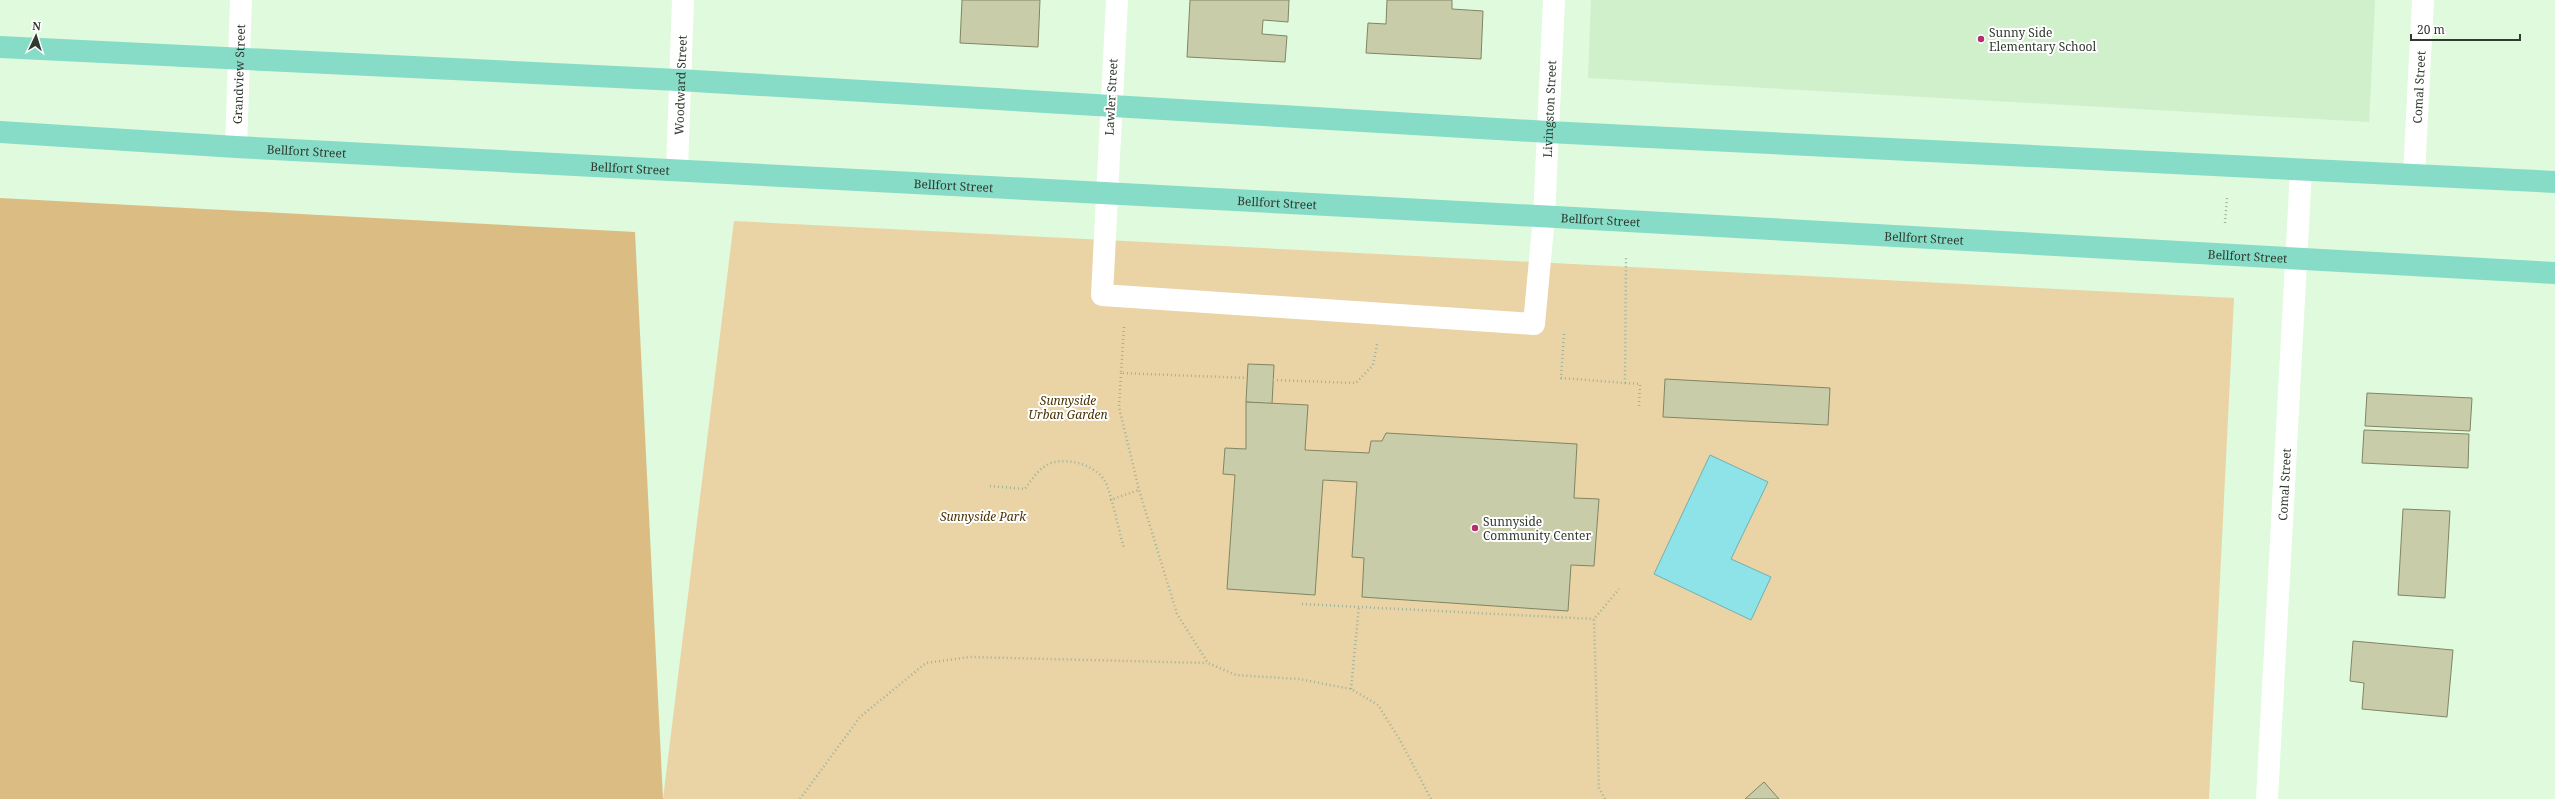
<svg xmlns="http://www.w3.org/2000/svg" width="2555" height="799" viewBox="0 0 2555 799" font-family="'Noto Serif',serif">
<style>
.built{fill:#cff0cb}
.green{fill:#ead3a5}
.forest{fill:#dbbd83}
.water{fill:#8ee3e8;stroke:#72b0b0}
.building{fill:#c8cca8;stroke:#818563}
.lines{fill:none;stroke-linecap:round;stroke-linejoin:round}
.path{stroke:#9eb39b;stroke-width:2.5;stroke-dasharray:1 3;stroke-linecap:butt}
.minor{stroke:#fff;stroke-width:22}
.major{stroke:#86dcc7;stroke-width:22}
.poi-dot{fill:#b52e70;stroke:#fff;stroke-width:1.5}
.labels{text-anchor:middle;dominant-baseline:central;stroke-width:4;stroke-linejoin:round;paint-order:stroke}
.poi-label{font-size:12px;fill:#303a2e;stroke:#fff;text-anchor:start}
.street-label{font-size:12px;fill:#303a2e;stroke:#fff}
.park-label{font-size:12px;font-style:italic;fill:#483302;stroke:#fff}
</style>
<rect width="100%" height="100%" fill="#dffadc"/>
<polygon class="built" points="1591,0 2375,0 2369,122 1588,78"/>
<polygon class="green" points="734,221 2234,298 2209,799 663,799"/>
<polygon class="forest" points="0,198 635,232 663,799 0,799"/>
<polygon class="water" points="1710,455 1768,482 1731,559 1771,577 1751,620 1654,574"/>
<g class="building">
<polygon points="962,0 1040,0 1038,47 960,43"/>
<polygon points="1190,0 1289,0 1288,22 1263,20 1262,34 1287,36 1285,62 1187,57"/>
<polygon points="1387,0 1452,0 1452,9 1483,11 1481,59 1366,53 1368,23 1386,24"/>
<polygon points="1248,364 1274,365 1272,404 1246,402"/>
<polygon points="1665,379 1830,388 1828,425 1663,417"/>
<polygon points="2367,393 2472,398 2470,431 2365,426"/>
<polygon points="1246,402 1308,405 1305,450 1369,453 1371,441 1382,441 1386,433 1577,444 1574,498 1599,499 1594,566 1571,565 1568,611 1362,597 1364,558 1352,557 1357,482 1323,480 1315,595 1227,589 1235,475 1223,474 1225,448 1246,449"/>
<polygon points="2364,430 2469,434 2468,468 2362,463"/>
<polygon points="2403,509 2450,511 2445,598 2398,595"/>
<polygon points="2353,641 2453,650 2447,717 2362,709 2364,683 2350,681"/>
<polygon points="1764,782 1779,799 1745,799"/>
</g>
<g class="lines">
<g class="path">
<polyline points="2225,223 2227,198"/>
<polyline points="1124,327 1121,373 1247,378"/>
<polyline points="1564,334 1561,378 1625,383 1626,258"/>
<polyline points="1121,373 1119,407 1139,490 1177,614 1208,663 1236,675 1299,679 1351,689 1378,705 1400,740 1431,799"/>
<polyline points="1273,380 1356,383 1373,365 1377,344"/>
<polyline points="1625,383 1640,384 1639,406"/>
<path d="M990,486L1025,489C1032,479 1039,468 1051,463C1070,457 1099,466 1107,485C1114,505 1118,528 1124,548"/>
<polyline points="1110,500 1139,490"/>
<polyline points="1302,604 1594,619"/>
<polyline points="1351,689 1359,606"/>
<polyline points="800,799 860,717 926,663 970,657 1207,663"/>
<polyline points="1605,799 1599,788 1594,619 1619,589"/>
</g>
<g class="minor">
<path id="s1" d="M1117,0L1102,295L1534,324L1544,217L1554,0"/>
<path id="s2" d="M236,147L241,0"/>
<path id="s3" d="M677,170L683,0"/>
<path id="s4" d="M2414,174L2423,0"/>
<path id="s5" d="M2267,799L2301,170"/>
</g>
<g class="major">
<polyline points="0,47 678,80 1548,132 2555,182"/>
<path id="s6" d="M0,132L236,147L1574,218L2555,273"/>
</g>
</g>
<g class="poi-dot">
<circle cx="1981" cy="39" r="4"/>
<circle cx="1475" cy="528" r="4"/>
</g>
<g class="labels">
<g class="poi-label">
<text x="1989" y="32">Sunny Side<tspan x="1989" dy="14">Elementary School</tspan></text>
<text x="1483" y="521">Sunnyside<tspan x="1483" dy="14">Community Center</tspan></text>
</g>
<g class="street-label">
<text stroke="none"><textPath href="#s2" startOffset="73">Grandview Street</textPath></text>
<text stroke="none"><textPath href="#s3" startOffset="85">Woodward Street</textPath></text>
<text stroke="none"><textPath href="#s4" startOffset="87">Comal Street</textPath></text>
<text transform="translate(1111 97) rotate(-87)">Lawler Street</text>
<text stroke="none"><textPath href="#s1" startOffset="944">Livingston Street</textPath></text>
<text stroke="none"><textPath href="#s6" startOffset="307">Bellfort Street</textPath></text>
<text stroke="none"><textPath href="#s6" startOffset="631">Bellfort Street</textPath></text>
<text stroke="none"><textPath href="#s6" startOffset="955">Bellfort Street</textPath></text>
<text stroke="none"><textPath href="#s6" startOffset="1279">Bellfort Street</textPath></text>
<text stroke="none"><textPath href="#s6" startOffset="1603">Bellfort Street</textPath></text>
<text stroke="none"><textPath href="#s6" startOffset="1927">Bellfort Street</textPath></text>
<text stroke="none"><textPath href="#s6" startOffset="2251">Bellfort Street</textPath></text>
<text stroke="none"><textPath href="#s5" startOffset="315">Comal Street</textPath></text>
</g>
<g class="park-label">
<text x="1068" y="400">Sunnyside<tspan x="1068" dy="14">Urban Garden</tspan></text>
<text x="983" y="516">Sunnyside Park</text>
</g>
</g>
<g transform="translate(36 36) rotate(4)" stroke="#ffffff" stroke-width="3" paint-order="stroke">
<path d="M0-3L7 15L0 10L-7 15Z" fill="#303a2e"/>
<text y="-6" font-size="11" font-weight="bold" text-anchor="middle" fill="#303a2e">N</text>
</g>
<path d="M2411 34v6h109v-6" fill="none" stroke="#303a2e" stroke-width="2"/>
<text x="2417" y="34" font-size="12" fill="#303a2e" stroke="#ffffff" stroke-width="3" paint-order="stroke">20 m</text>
</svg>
